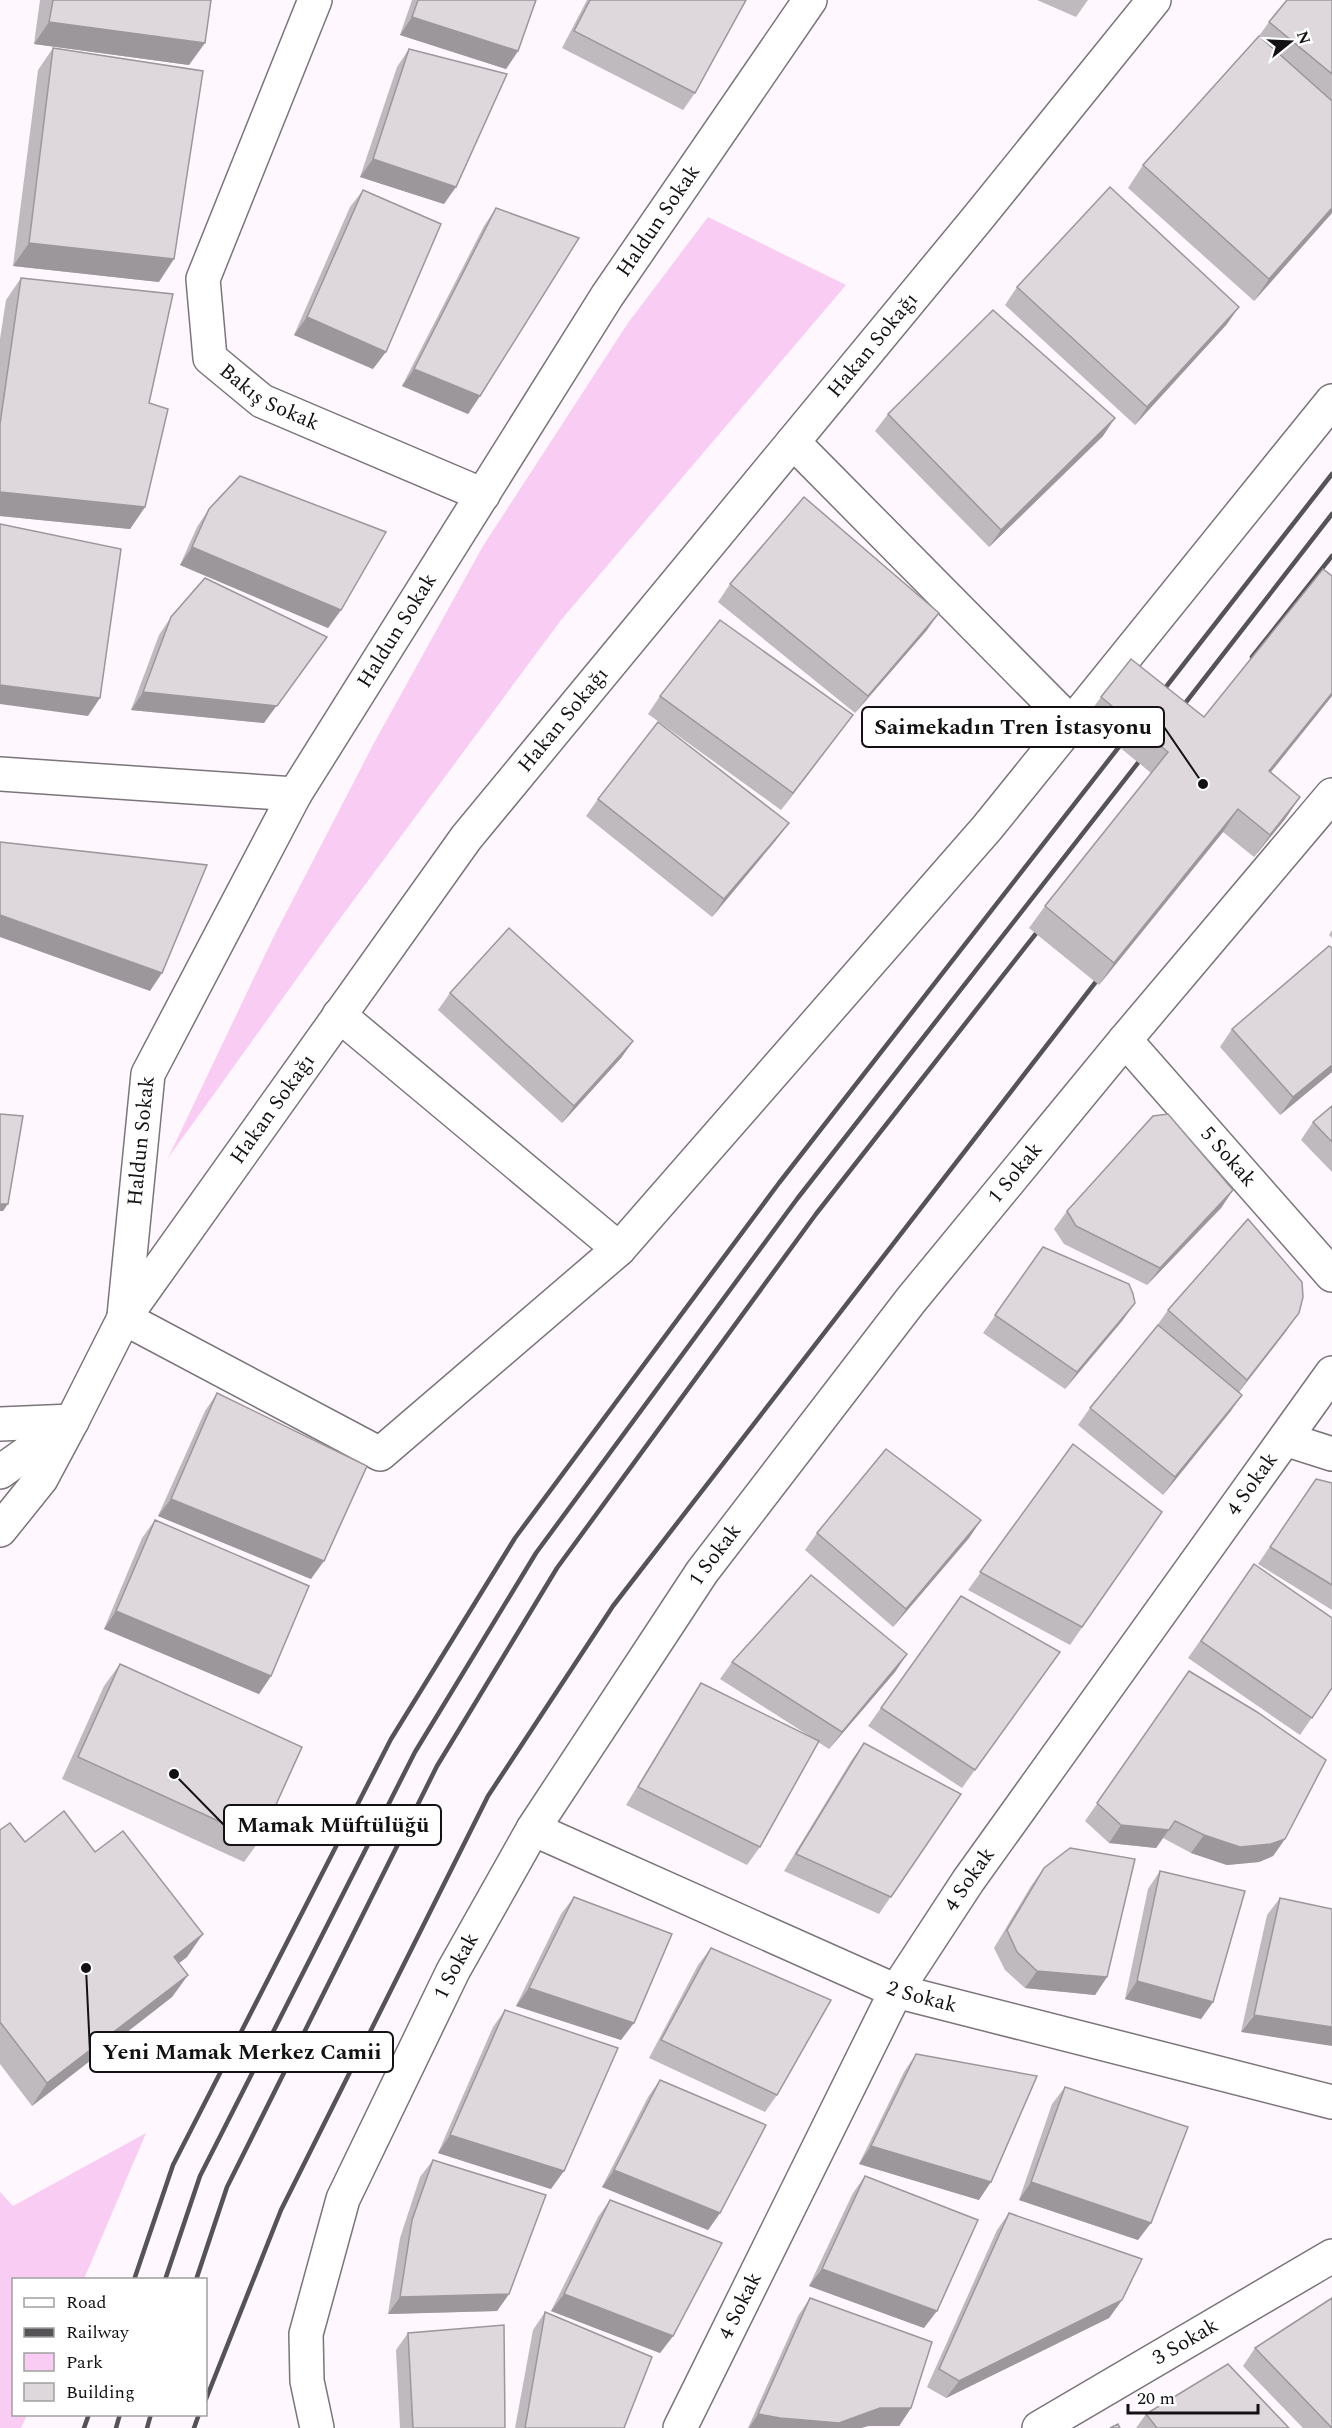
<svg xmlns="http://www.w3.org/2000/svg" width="1332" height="2428" viewBox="0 0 1332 2428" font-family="Spectral,serif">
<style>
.green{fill:#f9ccf4}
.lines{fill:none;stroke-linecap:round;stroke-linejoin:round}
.minor-casing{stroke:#7b757a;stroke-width:36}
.primary-casing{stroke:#7b757a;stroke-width:36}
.minor{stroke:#fff;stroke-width:33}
.primary{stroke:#fff;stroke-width:33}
.rail{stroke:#565356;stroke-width:4.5}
.wall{fill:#bfbabe}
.shaded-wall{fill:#9b979b}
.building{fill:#ded8dd;stroke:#9b979b;stroke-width:1.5}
.labels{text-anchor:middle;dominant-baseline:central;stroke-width:5;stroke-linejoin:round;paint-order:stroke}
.street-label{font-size:21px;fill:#131113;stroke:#fff}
.leader{fill:none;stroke:#131113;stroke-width:2}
.callout-dot{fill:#131113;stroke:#fff;stroke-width:2}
.callout{fill:#fff;stroke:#131113;stroke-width:2}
.callout-label{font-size:22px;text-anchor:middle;font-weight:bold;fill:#131113}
</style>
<rect width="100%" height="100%" fill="#fef7fd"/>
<g class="green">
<polygon points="708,217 846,285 561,620 336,924 168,1158 273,938 374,743 483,546 628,323"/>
<polygon points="146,2133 84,2279 14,2280 14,2414 27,2415 21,2428 0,2428 0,2192 13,2206"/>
</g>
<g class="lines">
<g class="minor-casing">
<g id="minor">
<path id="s1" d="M315,0L203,279L210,358L262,401L483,495"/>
<polyline points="793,442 1072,724"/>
<polyline points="0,774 295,794"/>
<polyline points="339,1015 619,1249"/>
<path id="s2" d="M1125,1040L1332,1275"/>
<path id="s3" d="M124,1316L148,1074L295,794L607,296L810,0"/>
<polyline points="124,1318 380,1454 619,1249 987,828 1332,401"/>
<polyline points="0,1424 72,1421"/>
<polyline points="1285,1439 1332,1454"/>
<path id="s4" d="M0,1472L72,1421L124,1318L466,838L977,219L1154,0"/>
<path id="s5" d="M533,1829L896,1991L1332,2102"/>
<path id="s6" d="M317,2428L307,2381L306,2334L343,2199L453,1971L533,1829L702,1572L911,1300L1125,1040L1332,795"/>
<path id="s7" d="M680,2428L896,1991L968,1881L1332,1373"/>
<path id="s8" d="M1039,2428L1332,2256"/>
</g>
</g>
<g class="primary-casing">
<polyline id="primary" points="0,1530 41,1479 72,1421"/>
</g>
<use href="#minor" class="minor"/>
<use href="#primary" class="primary"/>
<g class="rail">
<polyline points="1252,657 1332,556"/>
<polyline points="1155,701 1332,474"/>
<polyline points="1176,715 1332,514"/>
<polyline points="134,2280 173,2165 391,1739 515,1538 779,1183 1129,734"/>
<polyline points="165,2280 200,2176 415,1752 536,1553 797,1199 1148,750"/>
<polyline points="196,2280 227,2187 437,1766 557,1568 816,1214 1045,922"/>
<polyline points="206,2399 281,2210 488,1796 613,1606 1105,970"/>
<polyline points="84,2428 89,2414"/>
<polyline points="116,2428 120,2414"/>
<polyline points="147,2428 151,2414"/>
<polyline points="194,2428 199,2414"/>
</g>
</g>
<g class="wall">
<polygon points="40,0 211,0 189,65 34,44"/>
<polygon points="412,0 536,0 518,51 506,69 400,35"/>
<polygon points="587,0 746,0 695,93 683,110 562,48"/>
<polygon points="1037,0 1088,0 1076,17"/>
<polygon points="1332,0 1332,213 1254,301 1128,188 1143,165 1259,36 1269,22"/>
<polygon points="53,48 159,282 13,266 38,70"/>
<polygon points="409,49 444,204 360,177 397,67"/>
<polygon points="363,190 373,369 294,335 350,207"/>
<polygon points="496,208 480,396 468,414 402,386 484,226"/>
<polygon points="21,278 149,403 145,507 130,529 0,516 0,339 6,300"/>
<polygon points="1017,287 1227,324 1135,425 1005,305"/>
<polygon points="888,414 1103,436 989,547 875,431"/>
<polygon points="209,509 341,610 328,628 180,565 197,527"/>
<polygon points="1332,576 1332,696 1271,772 1300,797 1285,819 1254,857 1223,832 1099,985 1029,928 1045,906 1151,773 1085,719 1101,697 1204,717"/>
<polygon points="730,584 927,630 855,713 718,602"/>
<polygon points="171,617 264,723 131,710 159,635"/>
<polygon points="660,696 853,715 781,810 648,714"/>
<polygon points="598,799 776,840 712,917 586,816"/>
<polygon points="1332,930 1332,938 1329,935"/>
<polygon points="1332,948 1332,1072 1280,1115 1220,1047 1232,1029"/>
<polygon points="450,993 633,1041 621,1058 562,1123 438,1010"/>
<polygon points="1332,1106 1332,1172 1301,1140 1313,1122"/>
<polygon points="1233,1190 1221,1208 1147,1285 1064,1244 1054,1229 1067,1211"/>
<polygon points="1043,1247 1135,1303 1122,1321 1065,1389 983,1333"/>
<polygon points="1168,1310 1287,1330 1239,1392 1242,1395 1230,1412 1163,1495 1078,1425 1090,1408 1156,1327"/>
<polygon points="217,1393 311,1579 158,1516 205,1411"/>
<polygon points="1073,1444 1162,1512 1070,1645 968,1590"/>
<polygon points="1316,1479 1332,1483 1332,1610 1258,1564"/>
<polygon points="155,1520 271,1676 259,1694 104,1629 142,1538"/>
<polygon points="981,1520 969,1538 893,1627 805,1550 817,1533"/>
<polygon points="1254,1564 1332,1688 1300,1735 1188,1658"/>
<polygon points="961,1596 1060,1652 962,1788 868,1726"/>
<polygon points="907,1654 895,1672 829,1749 818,1742 760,1847 747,1865 626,1805 689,1701 701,1683 811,1737 720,1679 732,1662"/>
<polygon points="120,1664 260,1840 244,1862 62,1779 104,1686"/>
<polygon points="1189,1671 1285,1839 1273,1856 1259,1862 1227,1865 1191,1853 1163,1838 1156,1848 1109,1843 1085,1821"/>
<polygon points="864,1743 961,1794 879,1914 784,1871 851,1761"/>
<polygon points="0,1830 25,1842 95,1852 187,1957 179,1963 188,1975 172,1997 32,2106 0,2064"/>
<polygon points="1044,1868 1107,1977 1095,1995 1025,1988 1005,1970 994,1948 1031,1886"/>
<polygon points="1160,1871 1213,2002 1201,2019 1125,1999 1148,1889"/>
<polygon points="574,1897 621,2040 516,2006 561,1914"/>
<polygon points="1280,1898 1332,1909 1241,2032 1267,1915"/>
<polygon points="711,1948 777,2095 765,2112 649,2058 698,1965"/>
<polygon points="505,2010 551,2189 438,2153 493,2027"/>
<polygon points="916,2054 979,2200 859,2164 904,2072"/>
<polygon points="660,2080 720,2213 708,2230 602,2187 648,2097"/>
<polygon points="1065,2087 1138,2240 1019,2200 1052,2104"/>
<polygon points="433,2160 509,2294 497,2311 388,2314 400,2238 420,2177"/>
<polygon points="865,2176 924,2328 809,2286 853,2193"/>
<polygon points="610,2200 673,2336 660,2353 551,2311 598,2217"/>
<polygon points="1009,2213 1122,2300 1109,2318 946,2398 927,2387 997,2230"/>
<polygon points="810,2298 911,2408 899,2426 868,2426 861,2428 748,2428 798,2316"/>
<polygon points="545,2312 624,2428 515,2428 533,2330"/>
<polygon points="408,2333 505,2428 400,2428 396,2350"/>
<polygon points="1255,2348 1332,2428 1303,2428 1243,2366"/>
<polygon points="1146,2414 1289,2428 1136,2428"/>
</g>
<g class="shaded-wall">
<polygon points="412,17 518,51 506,69 400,35"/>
<polygon points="49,22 205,43 189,65 34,44"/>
<polygon points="373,159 456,187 444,204 360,177"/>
<polygon points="1332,208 1332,213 1254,301 1269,279"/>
<polygon points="29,243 174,259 159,282 13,266"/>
<polygon points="1239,307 1227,324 1135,425 1147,407"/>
<polygon points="307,317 386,352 373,369 294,335"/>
<polygon points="414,369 480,396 468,414 402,386"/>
<polygon points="1115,418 1103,436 989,547 1001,530"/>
<polygon points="0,492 145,507 130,529 0,516"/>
<polygon points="192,547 341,610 328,628 180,565"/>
<polygon points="939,613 927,630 855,713 868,696"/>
<polygon points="327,637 264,723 131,710 143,692"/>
<polygon points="0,685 100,698 88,716 0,704"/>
<polygon points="1332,693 1332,696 1254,793 1269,771"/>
<polygon points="853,715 840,732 781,810 793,793"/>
<polygon points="1300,797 1285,819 1254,857 1270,835"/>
<polygon points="1238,809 1223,832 1099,985 1114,963"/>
<polygon points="789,823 776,840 712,917 724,899"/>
<polygon points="0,915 162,973 150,991 0,937"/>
<polygon points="633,1041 621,1058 562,1123 574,1106"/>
<polygon points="1332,1065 1332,1072 1280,1115 1293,1097"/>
<polygon points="1233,1190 1221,1208 1147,1285 1160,1268"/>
<polygon points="0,1204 8,1204 3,1211 0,1211"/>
<polygon points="1135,1303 1122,1321 1065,1389 1077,1372"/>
<polygon points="1299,1313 1287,1330 1235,1397 1247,1380"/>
<polygon points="1242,1395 1230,1412 1163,1495 1175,1477"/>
<polygon points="171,1499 324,1561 311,1579 158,1516"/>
<polygon points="981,1520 969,1538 893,1627 906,1609"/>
<polygon points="116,1611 271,1676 259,1694 104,1629"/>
<polygon points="907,1654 895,1672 829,1749 842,1732"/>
<polygon points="1175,1821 1156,1848 1109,1843 1121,1825"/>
<polygon points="1204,1835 1285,1839 1273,1856 1259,1862 1227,1865 1191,1853"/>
<polygon points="203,1934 187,1957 158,1979 174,1957"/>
<polygon points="1037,1971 1107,1977 1095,1995 1025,1988"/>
<polygon points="188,1975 172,1997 32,2106 47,2083"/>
<polygon points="1137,1981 1213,2002 1201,2019 1125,1999"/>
<polygon points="529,1988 634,2023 621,2040 516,2006"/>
<polygon points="1254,2015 1332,2027 1332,2046 1241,2032"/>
<polygon points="450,2135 564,2171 551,2189 438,2153"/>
<polygon points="871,2146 991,2182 979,2200 859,2164"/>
<polygon points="614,2170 720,2213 708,2230 602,2187"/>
<polygon points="1031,2182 1151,2223 1138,2240 1019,2200"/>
<polygon points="822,2269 937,2311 924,2328 809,2286"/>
<polygon points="509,2294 497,2311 388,2314 400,2297"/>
<polygon points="564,2294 673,2336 660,2353 551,2311"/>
<polygon points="1122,2300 1109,2318 946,2398 959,2381"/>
<polygon points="880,2408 911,2408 899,2426 868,2426 861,2428 749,2428 758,2414"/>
</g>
<g class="building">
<polygon points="53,0 211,0 205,43 49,22"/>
<polygon points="418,0 536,0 518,51 412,17"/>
<polygon points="590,0 746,0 695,93 574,31"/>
<polygon points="1287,0 1332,0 1332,74 1269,22"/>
<polygon points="1259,36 1332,101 1332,208 1269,279 1143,165"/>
<polygon points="53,48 203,71 174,259 29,243"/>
<polygon points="409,49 507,74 456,187 373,159"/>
<polygon points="1110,187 1239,307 1147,407 1017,287"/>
<polygon points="363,190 441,224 386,352 307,317"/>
<polygon points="496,208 579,238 480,396 414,369"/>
<polygon points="21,278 173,294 149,403 168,409 145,507 0,492 0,424"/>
<polygon points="993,310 1115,418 1001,530 888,414"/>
<polygon points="240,476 386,532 341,610 192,547 209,509"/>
<polygon points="804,497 939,613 868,696 730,584"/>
<polygon points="0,524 121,549 100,698 0,685"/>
<polygon points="1323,569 1332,576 1332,693 1269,771 1300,797 1270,835 1238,809 1114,963 1045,906 1168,752 1101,697 1131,659 1204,717"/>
<polygon points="205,578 327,637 277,706 143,692 171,617"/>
<polygon points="720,620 853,715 793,793 660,696"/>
<polygon points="658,722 789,823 724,899 598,799"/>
<polygon points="0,842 207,865 162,973 0,915"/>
<polygon points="509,928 633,1041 574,1106 450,993"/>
<polygon points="1329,946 1332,948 1332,1065 1293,1097 1232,1029"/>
<polygon points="1332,1106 1332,1142 1313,1122"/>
<polygon points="0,1114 23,1116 8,1204 0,1204"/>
<polygon points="1168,1114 1233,1190 1160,1268 1076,1226 1067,1211 1153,1116"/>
<polygon points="1248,1219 1302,1282 1303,1297 1299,1313 1247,1380 1168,1310"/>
<polygon points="1043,1247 1129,1284 1133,1294 1135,1303 1077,1372 995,1315"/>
<polygon points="1158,1325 1242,1395 1175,1477 1090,1408"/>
<polygon points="217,1393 367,1466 324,1561 171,1499"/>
<polygon points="1073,1444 1162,1512 1082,1627 980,1572"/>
<polygon points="886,1449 981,1520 906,1609 817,1533"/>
<polygon points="1316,1479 1332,1483 1332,1585 1270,1547"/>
<polygon points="155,1520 309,1586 271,1676 116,1611"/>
<polygon points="1254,1564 1332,1618 1332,1688 1312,1718 1201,1641"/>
<polygon points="811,1575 907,1654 842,1732 732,1662"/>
<polygon points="961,1596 1060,1652 975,1770 881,1708"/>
<polygon points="120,1664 302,1747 260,1840 78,1757"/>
<polygon points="1189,1671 1257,1712 1326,1760 1285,1839 1271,1844 1240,1847 1204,1835 1175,1821 1169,1830 1121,1825 1097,1803"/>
<polygon points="701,1683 819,1741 760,1847 638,1787"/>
<polygon points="864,1743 961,1794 891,1897 796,1854"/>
<polygon points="64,1811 95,1852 123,1831 203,1934 174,1957 188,1975 47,2083 0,2022 0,1830 10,1823 25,1842"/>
<polygon points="1070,1848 1135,1859 1107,1977 1037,1971 1017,1952 1007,1930 1044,1868"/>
<polygon points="1160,1871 1245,1891 1213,2002 1137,1981"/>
<polygon points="574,1897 672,1934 634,2023 529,1988"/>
<polygon points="1280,1898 1332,1909 1332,2027 1254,2015"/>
<polygon points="711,1948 831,2000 777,2095 661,2040"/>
<polygon points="505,2010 618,2048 564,2171 450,2135"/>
<polygon points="916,2054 1037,2076 991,2182 871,2146"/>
<polygon points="660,2080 766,2125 720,2213 614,2170"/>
<polygon points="1065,2087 1188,2127 1151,2223 1031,2182"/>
<polygon points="433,2160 546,2195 509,2294 400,2297 412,2220"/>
<polygon points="865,2176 978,2220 937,2311 822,2269"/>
<polygon points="610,2200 722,2243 673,2336 564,2294"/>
<polygon points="1009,2213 1142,2259 1122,2300 959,2381 939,2369"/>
<polygon points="810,2298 932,2342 911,2408 880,2408 839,2423 780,2418 758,2414"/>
<polygon points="1332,2298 1332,2428 1255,2348"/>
<polygon points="545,2312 652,2357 624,2428 525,2428"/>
<polygon points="504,2325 505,2428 413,2428 408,2333"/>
<polygon points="1228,2364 1289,2428 1157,2428 1146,2414"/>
<polygon points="1118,2424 1120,2428 1110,2428"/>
</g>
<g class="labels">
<g class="street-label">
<text stroke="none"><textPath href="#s3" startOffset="1238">Haldun Sokak</textPath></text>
<text stroke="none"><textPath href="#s4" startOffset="1432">Hakan Sokağı</textPath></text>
<text stroke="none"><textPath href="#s1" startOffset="452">Bakış Sokak</textPath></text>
<text stroke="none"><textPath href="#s3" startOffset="752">Haldun Sokak</textPath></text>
<text stroke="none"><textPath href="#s4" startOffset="946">Hakan Sokağı</textPath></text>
<text stroke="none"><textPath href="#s4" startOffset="460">Hakan Sokağı</textPath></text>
<text stroke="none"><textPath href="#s3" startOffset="176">Haldun Sokak</textPath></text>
<text stroke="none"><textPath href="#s2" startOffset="156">5 Sokak</textPath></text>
<text stroke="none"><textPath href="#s6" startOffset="1466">1 Sokak</textPath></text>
<text stroke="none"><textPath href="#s7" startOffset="1107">4 Sokak</textPath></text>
<text stroke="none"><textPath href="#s6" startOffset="980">1 Sokak</textPath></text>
<text stroke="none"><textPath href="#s7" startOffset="621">4 Sokak</textPath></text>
<text stroke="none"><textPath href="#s6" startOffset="494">1 Sokak</textPath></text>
<text stroke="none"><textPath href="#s5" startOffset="424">2 Sokak</textPath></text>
<text stroke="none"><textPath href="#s7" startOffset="136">4 Sokak</textPath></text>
<text stroke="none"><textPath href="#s8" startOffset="170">3 Sokak</textPath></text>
</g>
</g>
<path class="leader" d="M1203 784L1164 727M174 1774L224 1825M86 1968L90 2052"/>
<g class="callout-dot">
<circle cx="1203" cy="784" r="6"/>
<circle cx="174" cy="1774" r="6"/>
<circle cx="86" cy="1968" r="6"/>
</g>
<g class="callout">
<rect x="862" y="707" width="302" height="40" rx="6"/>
<rect x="224" y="1805" width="217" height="40" rx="6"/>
<rect x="90" y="2032" width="303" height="40" rx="6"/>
</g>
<g class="callout-label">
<text x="1013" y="734">Saimekadın Tren İstasyonu</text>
<text x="333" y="1832">Mamak Müftülüğü</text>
<text x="242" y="2059">Yeni Mamak Merkez Camii</text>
</g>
<rect x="12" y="2278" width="195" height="138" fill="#ffffff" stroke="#a1a0a1" stroke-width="1.5"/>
<rect x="24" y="2298" width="30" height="9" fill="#ffffff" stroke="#a1a0a1" stroke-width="1.5"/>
<text x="66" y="2308" font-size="18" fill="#131113">Road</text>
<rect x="24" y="2328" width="30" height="9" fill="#565356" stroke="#a1a0a1" stroke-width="1.5"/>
<text x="66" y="2338" font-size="18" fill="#131113">Railway</text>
<rect x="24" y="2353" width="30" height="18" fill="#f9ccf4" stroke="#a1a0a1" stroke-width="1.5"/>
<text x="66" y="2368" font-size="18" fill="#131113">Park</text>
<rect x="24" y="2383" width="30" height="18" fill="#ded8dd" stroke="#a1a0a1" stroke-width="1.5"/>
<text x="66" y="2398" font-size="18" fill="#131113">Building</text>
<g transform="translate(1290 42) rotate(72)" stroke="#ffffff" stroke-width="4.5" paint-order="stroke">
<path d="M0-4.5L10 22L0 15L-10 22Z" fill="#131113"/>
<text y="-9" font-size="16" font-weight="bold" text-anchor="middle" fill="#131113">N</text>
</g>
<path d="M1128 2404v9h130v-9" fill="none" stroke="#131113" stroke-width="3"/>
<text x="1137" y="2404" font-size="18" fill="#131113" stroke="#ffffff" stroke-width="4.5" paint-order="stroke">20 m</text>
</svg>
